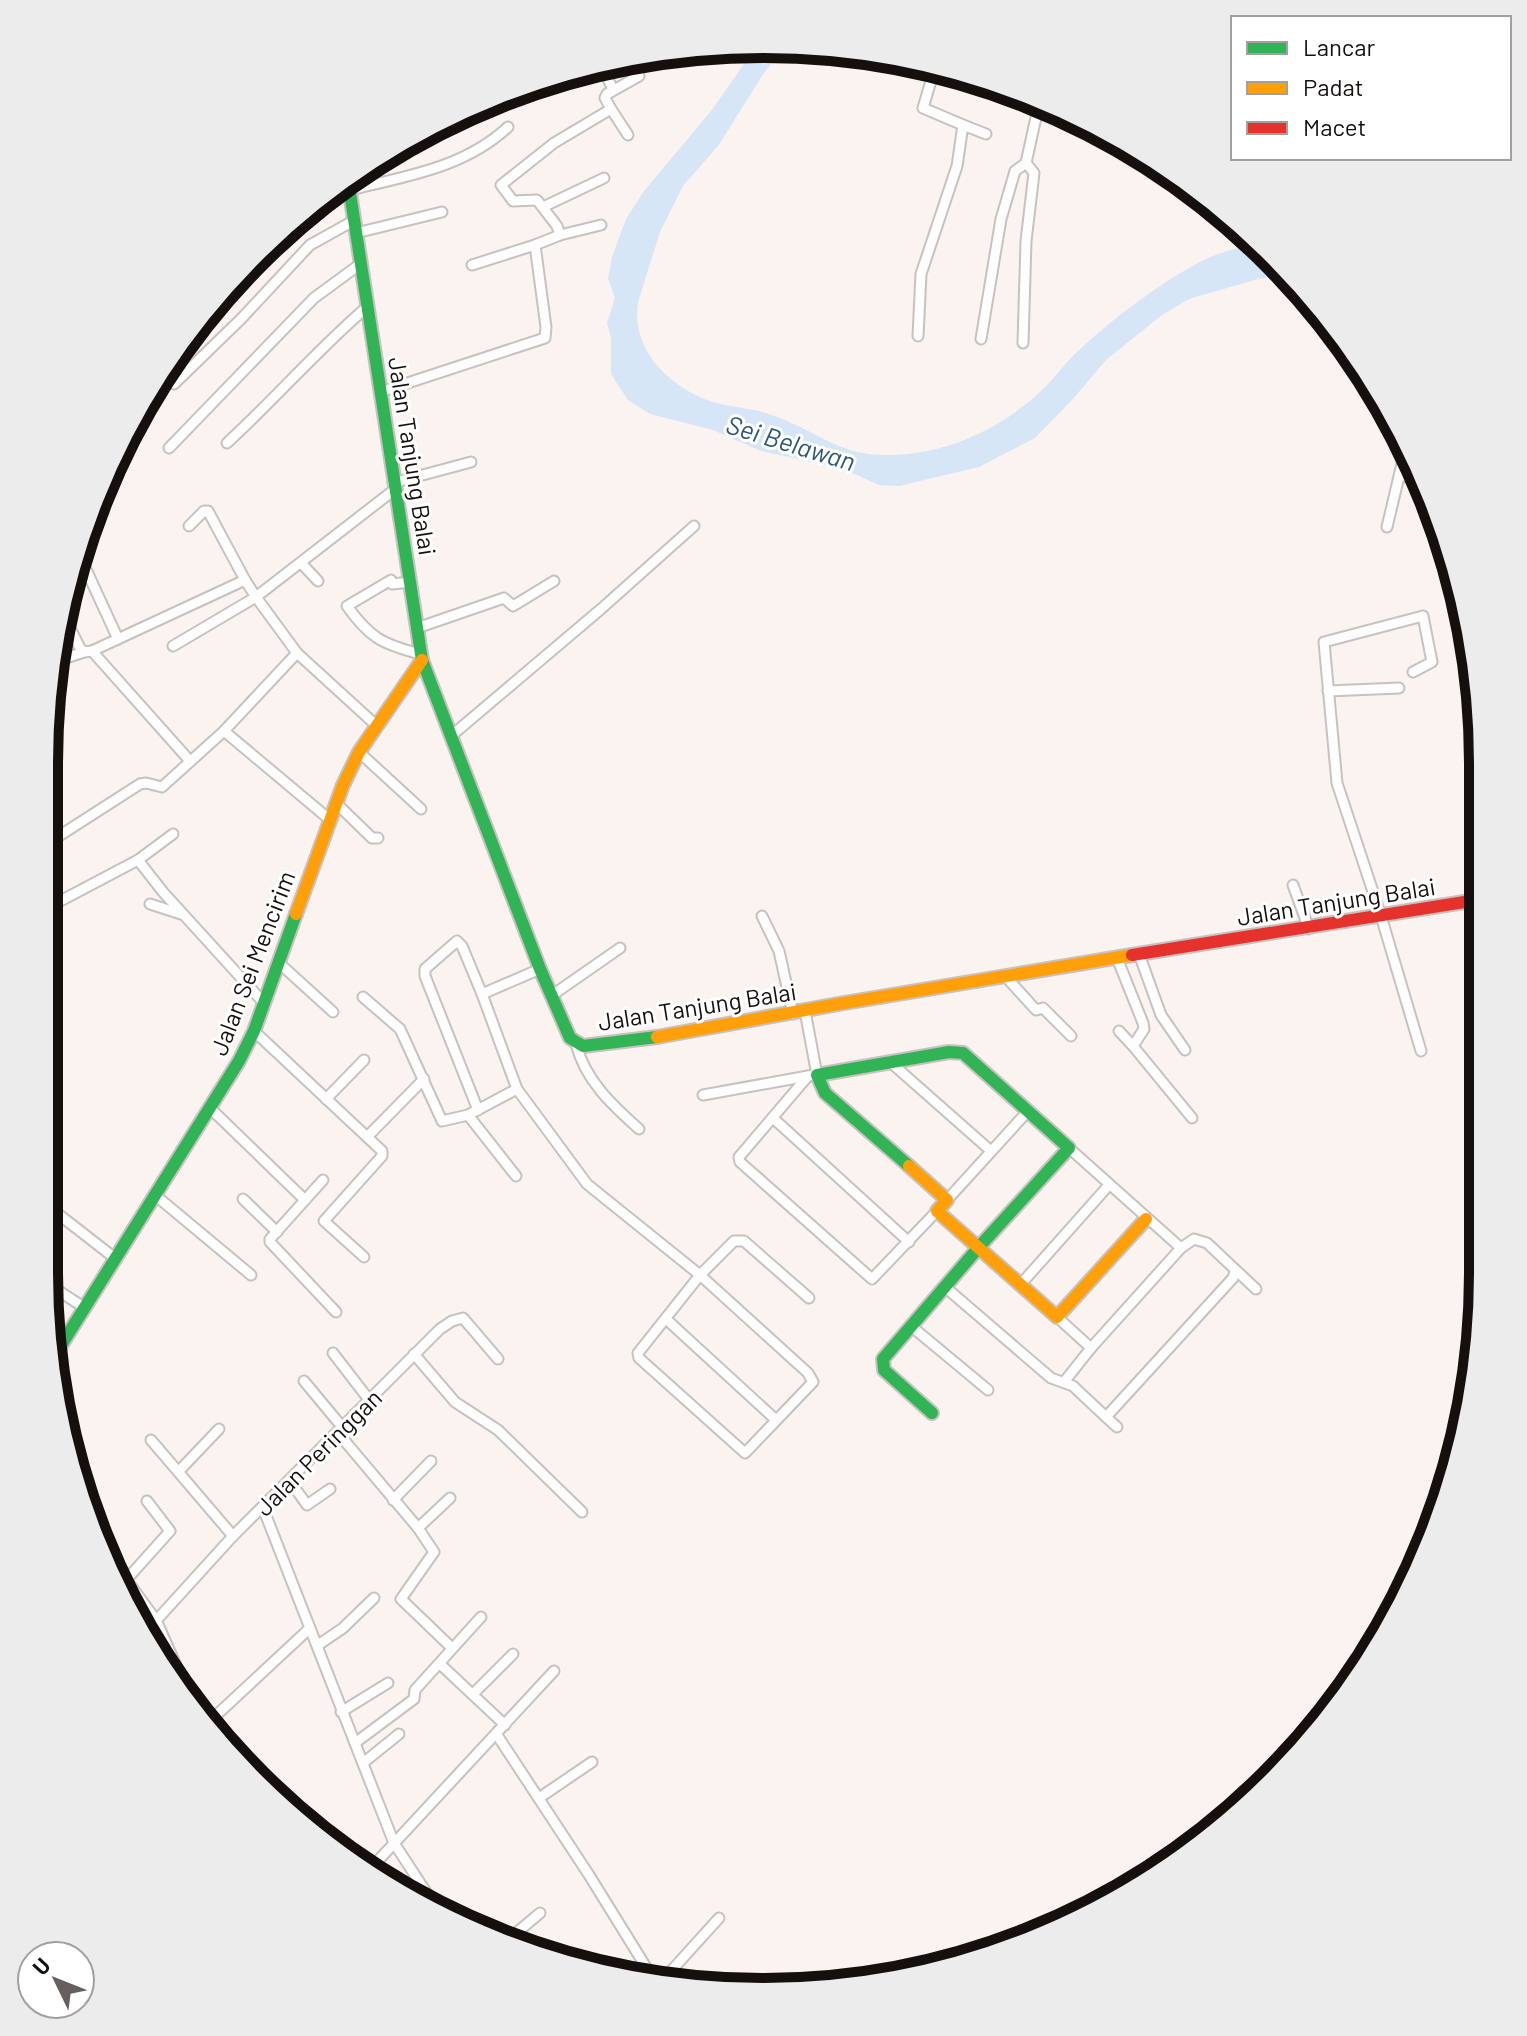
<svg xmlns="http://www.w3.org/2000/svg" width="1527" height="2036" viewBox="0 0 1527 2036" font-family="Barlow,sans-serif">
<style>
.water{fill:#d6e6f6}
.lines{fill:none;stroke-linecap:round;stroke-linejoin:round}
.street-casing{stroke:#c7c2c0;stroke-width:13}
.fast-casing{stroke:#c7c2c0;stroke-width:16}
.slow-casing{stroke:#c7c2c0;stroke-width:16}
.jam-casing{stroke:#c7c2c0;stroke-width:16}
.street{stroke:#fefdfd;stroke-width:9}
.fast{stroke:#30b455;stroke-width:12}
.slow{stroke:#ff9f0a;stroke-width:12}
.jam{stroke:#e5322d;stroke-width:12}
.labels{text-anchor:middle;dominant-baseline:central;stroke-width:6;stroke-linejoin:round;paint-order:stroke}
.street-label{font-size:24px;fill:#15100e;stroke:#fff}
.water-label{font-size:26px;font-style:italic;fill:#2b5778;stroke:#fff}
.rim{fill:none;stroke:#15100e;stroke-width:10}
</style>
<rect width="100%" height="100%" fill="#fbf3f0"/>
<path class="water" d="M758,44L784,46L762,76L718,146L683,186L660,232L638,302C631,348 665,382 704,399C727,408 752,407 775,416C814,430 838,454 881,455C940,457 999,431 1041,391C1054,379 1064,364 1078,351C1108,323 1148,292 1184,271C1209,256 1234,245 1263,247L1291,278L1278,276L1258,279L1189,299L1162,315L1106,360L1072,400L1035,438L979,467L899,486L879,485L841,468L761,451L713,430L650,414L628,400L611,374V338L607,323L615,298L608,279L612,257L626,219L644,191L711,111Z"/>
<g class="lines">
<g class="street-casing">
<g id="street">
<polyline points="606,63 605,72 613,90"/>
<polyline points="611,109 628,135"/>
<polyline points="963,125 986,134"/>
<path d="M350,190C406,176 464,168 508,127"/>
<polyline points="543,207 604,178"/>
<polyline points="356,233 442,212"/>
<polyline points="560,235 557,226 537,200 513,201 501,185 554,143 611,109 605,98 607,94 639,76"/>
<polyline points="472,265 535,245"/>
<polyline points="918,336 921,274 957,166 963,125 923,108 935,67"/>
<polyline points="981,339 1001,219 1015,171 1026,163 1040,99"/>
<polyline points="1023,343 1026,241 1034,173 1026,163"/>
<polyline points="174,384 241,319 310,245 355,220"/>
<polyline points="380,392 545,338 546,327 535,245 560,235 601,225"/>
<path d="M227,443C275,399 317,350 367,307"/>
<polyline points="169,448 314,298 359,265"/>
<polyline points="1400,474 1421,484"/>
<polyline points="393,483 471,462"/>
<polyline points="189,526 204,511 208,511 245,580"/>
<polyline points="1387,527 1405,451"/>
<polyline points="78,552 118,639"/>
<polyline points="302,564 318,581"/>
<path d="M411,582L392,584L391,580L347,606C370,638 382,644 420,654"/>
<polyline points="63,614 80,648 84,652 92,651 190,761"/>
<polyline points="417,628 504,598 513,606 554,581"/>
<polyline points="92,651 245,580 256,597 394,490"/>
<polyline points="297,653 377,726"/>
<polyline points="56,656 60,660 84,652"/>
<polyline points="1413,672 1432,662 1423,616 1324,642 1337,783 1381,916 1421,1051"/>
<polyline points="1328,691 1399,688"/>
<polyline points="224,731 329,819"/>
<polyline points="451,736 601,609 694,526"/>
<polyline points="359,752 421,809"/>
<polyline points="336,803 372,838 378,838"/>
<polyline points="45,845 140,784 146,783 162,787 224,731 297,653 256,597 173,646"/>
<polyline points="138,860 163,892 264,1003"/>
<polyline points="1293,885 1309,929"/>
<polyline points="150,904 181,914"/>
<polyline points="47,908 138,860 173,834"/>
<polyline points="762,916 779,951 793,1014"/>
<polyline points="1139,954 1161,1015 1185,1050"/>
<polyline points="1117,958 1143,1023 1144,1029 1133,1046 1192,1118"/>
<polyline points="278,962 333,1012"/>
<polyline points="540,969 482,994 517,1089 587,1184 700,1275 808,1373 813,1382 745,1453 639,1358 638,1353 700,1275 734,1241 744,1241 809,1298"/>
<polyline points="1006,977 1036,1010 1043,1008 1071,1036"/>
<polyline points="551,996 620,948"/>
<polyline points="363,997 400,1029 442,1121 468,1115 517,1089"/>
<polyline points="805,1011 817,1075 808,1076 739,1157 740,1162 872,1279 937,1211"/>
<polyline points="254,1031 382,1151 382,1156 324,1221 364,1257"/>
<polyline points="1119,1031 1133,1046"/>
<path d="M576,1044C585,1080 612,1105 639,1129"/>
<polyline points="889,1061 991,1151"/>
<polyline points="703,1095 808,1076"/>
<polyline points="326,1099 364,1060"/>
<polyline points="211,1109 305,1200 270,1239 270,1242 336,1312"/>
<polyline points="478,1110 425,976 425,969 457,941 462,946 482,994"/>
<polyline points="468,1115 516,1176"/>
<polyline points="773,1118 909,1242"/>
<polyline points="367,1137 424,1079"/>
<polyline points="1069,1148 1181,1248"/>
<polyline points="155,1195 251,1275"/>
<polyline points="243,1199 277,1232"/>
<polyline points="305,1200 323,1180"/>
<polyline points="947,1200 1028,1111"/>
<polyline points="44,1203 116,1259"/>
<polyline points="45,1282 85,1308"/>
<polyline points="1021,1284 1109,1185"/>
<polyline points="945,1287 1051,1378 1073,1386 1106,1417 1233,1278 1235,1271"/>
<polyline points="1057,1317 1091,1348 1181,1248 1194,1239 1207,1243 1256,1289"/>
<polyline points="666,1319 776,1420"/>
<polyline points="911,1326 988,1390"/>
<polyline points="333,1353 370,1401"/>
<polyline points="414,1354 455,1402 498,1430 582,1512"/>
<polyline points="304,1381 343,1428"/>
<polyline points="1064,1382 1091,1348"/>
<polyline points="1106,1417 1117,1427"/>
<polyline points="338,1433 418,1528 450,1498"/>
<polyline points="151,1440 233,1536"/>
<polyline points="179,1471 219,1429"/>
<polyline points="290,1481 307,1505 330,1489"/>
<polyline points="393,1500 431,1461"/>
<polyline points="263,1508 394,1843 441,1915"/>
<polyline points="418,1528 434,1552 401,1599 452,1648"/>
<polyline points="109,1556 156,1620 190,1697"/>
<polyline points="127,1579 170,1531 147,1501"/>
<polyline points="143,1635 233,1536 440,1329 452,1321 463,1318 498,1359"/>
<polyline points="318,1645 343,1628 374,1598"/>
<polyline points="440,1664 505,1725"/>
<polyline points="473,1694 513,1654"/>
<polyline points="341,1712 388,1683"/>
<polyline points="209,1722 310,1628"/>
<polyline points="497,1735 589,1875 654,1980"/>
<polyline points="355,1743 414,1699 415,1690 481,1617"/>
<polyline points="363,1763 399,1734"/>
<polyline points="539,1798 592,1762"/>
<polyline points="373,1866 554,1671"/>
<polyline points="509,1939 540,1913"/>
<polyline points="662,1981 719,1918"/>
</g>
</g>
<g class="fast-casing">
<g id="fast">
<polyline points="348,180 422,660 540,969 570,1038 583,1046 657,1037"/>
<polyline points="909,1166 825,1093 817,1075 949,1052 963,1053 1069,1148 979,1247 883,1359 884,1370 932,1413"/>
<polyline points="55,1355 239,1061 254,1031 296,914"/>
</g>
</g>
<g class="slow-casing">
<g id="slow">
<polyline points="296,914 343,785 359,752 422,660"/>
<polyline points="657,1037 844,1003 1132,955"/>
<polyline points="909,1166 947,1200 937,1211 1057,1317 1146,1219"/>
</g>
</g>
<g class="jam-casing">
<polyline id="jam" points="1132,955 1477,900"/>
</g>
<use href="#street" class="street"/>
<use href="#fast" class="fast"/>
<use href="#slow" class="slow"/>
<use href="#jam" class="jam"/>
</g>
<g class="labels">
<g class="street-label">
<text transform="translate(413 456) rotate(81)">Jalan Tanjung Balai</text>
<text transform="translate(1336 901) rotate(-9)">Jalan Tanjung Balai</text>
<text transform="translate(252 963) rotate(-69)">Jalan Sei Mencirim</text>
<text transform="translate(697 1006) rotate(-9)">Jalan Tanjung Balai</text>
<text transform="translate(318 1452) rotate(-45)">Jalan Peringgan</text>
</g>
<g class="water-label">
<text transform="translate(791 442) rotate(17)">Sei Belawan</text>
</g>
</g>
<path d="M0 0H1527V2036H0ZM763 58H764A705 705 0 0 1 1469 763V1273A705 705 0 0 1 764 1978H763A705 705 0 0 1 58 1273V763A705 705 0 0 1 763 58Z" fill="#ececec" fill-rule="evenodd"/>
<path class="rim" d="M763 58H764A705 705 0 0 1 1469 763V1273A705 705 0 0 1 764 1978H763A705 705 0 0 1 58 1273V763A705 705 0 0 1 763 58Z"/>
<rect x="1231" y="16" width="280" height="144" fill="#ffffff" stroke="#a19f9f" stroke-width="2"/>
<rect x="1247" y="42" width="40" height="12" fill="#30b455" stroke="#a19f9f" stroke-width="2"/>
<text x="1303" y="56" font-size="24" fill="#15100e">Lancar</text>
<rect x="1247" y="82" width="40" height="12" fill="#ff9f0a" stroke="#a19f9f" stroke-width="2"/>
<text x="1303" y="96" font-size="24" fill="#15100e">Padat</text>
<rect x="1247" y="122" width="40" height="12" fill="#e5322d" stroke="#a19f9f" stroke-width="2"/>
<text x="1303" y="136" font-size="24" fill="#15100e">Macet</text>
<g transform="translate(56 1980) rotate(313)"><circle r="38" fill="#ffffff" stroke="#a19f9f" stroke-width="2"/>
<path d="M0-6L14 30L0 20L-14 30Z" fill="#665f5d"/>
<text y="-12" font-size="22" font-weight="bold" text-anchor="middle" fill="#15100e">U</text>
</g>
</svg>
